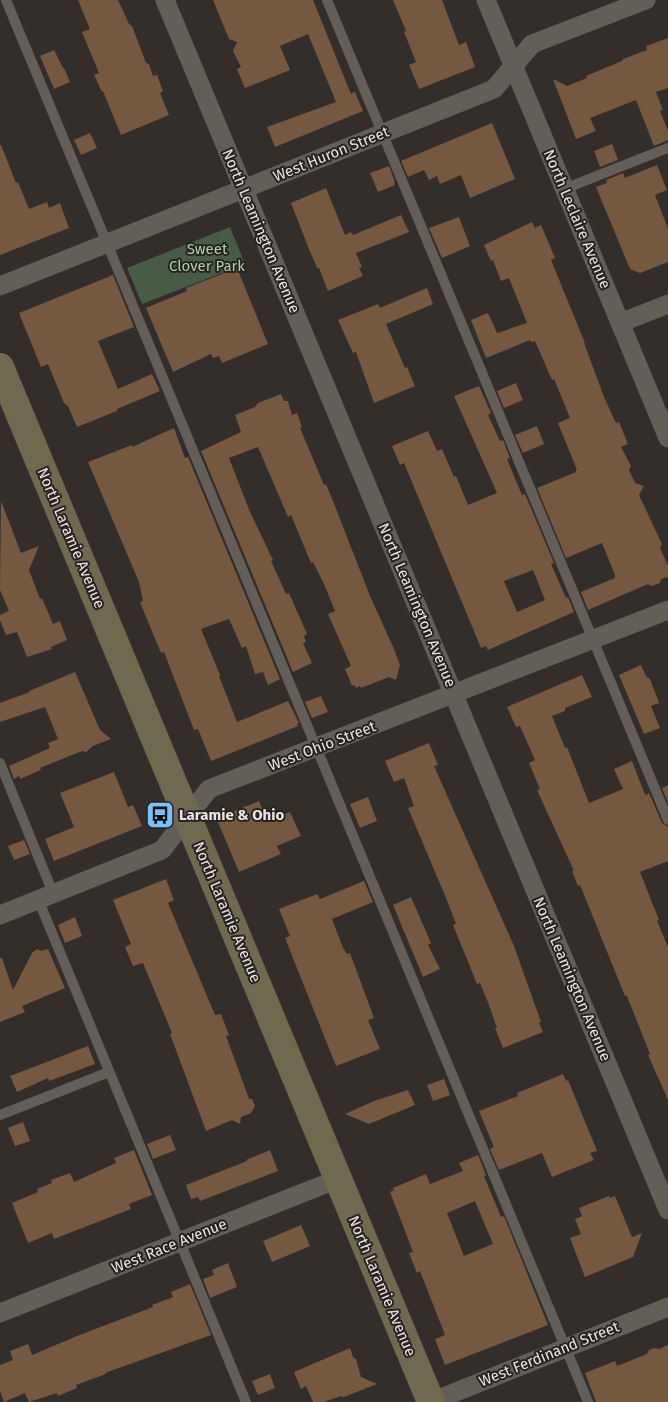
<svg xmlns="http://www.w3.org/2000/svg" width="668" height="1402" viewBox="0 0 668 1402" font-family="'Fira Sans',sans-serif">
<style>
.green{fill:#485b47}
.building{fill:#745840;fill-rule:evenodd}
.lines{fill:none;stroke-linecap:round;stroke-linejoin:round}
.lane{stroke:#645e59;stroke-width:10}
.street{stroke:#645e59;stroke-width:19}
.secondary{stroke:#6f6a4f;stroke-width:28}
.labels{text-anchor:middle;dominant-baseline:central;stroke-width:4;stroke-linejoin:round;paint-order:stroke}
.street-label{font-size:15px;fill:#e7e4e1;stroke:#292420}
.park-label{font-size:15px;fill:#a4d1a2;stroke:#292420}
.poi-label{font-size:15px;font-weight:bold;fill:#e7e4e1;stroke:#292420;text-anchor:start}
</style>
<rect width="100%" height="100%" fill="#332e2a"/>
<polygon class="green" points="230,227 245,264 142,304 127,268"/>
<g class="building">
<polygon points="78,0 118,0 129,24 132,26 146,63 149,64 153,76 157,75 163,91 160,93 169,115 121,135 103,91 102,92 94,75 99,73 82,32 90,29"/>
<polygon points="213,0 313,0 351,94 355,92 363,111 275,147 267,127 336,102 308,34 280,46 290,70 245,88 237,69 241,67 233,51 237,42 229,39"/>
<polygon points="393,0 442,0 459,45 466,42 475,67 419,89 409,65 416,62 404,32 406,31"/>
<polygon points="668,38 668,88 656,92 663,110 660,111 668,131 668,140 654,146 636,100 590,118 596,131 576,139 553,79 567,86 587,78 586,76 622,61 623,59 647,50 646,46"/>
<polygon points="54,50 63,68 64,68 70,82 54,89 40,56"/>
<polygon points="492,123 515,179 470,198 461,175 440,184 437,176 429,180 424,170 408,177 401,161"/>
<polygon points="90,133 97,148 81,155 74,140"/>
<polygon points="612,144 618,160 600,167 594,151"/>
<polygon points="0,145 1,145 16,183 18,182 29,209 47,202 49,208 60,203 69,228 0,255"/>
<polygon points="657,165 667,190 655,195 668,229 668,262 640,273 630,269 596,187 607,183 606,180 623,173 625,178"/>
<polygon points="389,166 395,182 394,182 395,185 378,192 370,173"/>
<polygon points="326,188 345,235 351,232 353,235 401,215 409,232 356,253 362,267 359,268 363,276 328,291 319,268 317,268 309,249 291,203"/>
<polygon points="459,217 470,246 442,258 429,228"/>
<polygon points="532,222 535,228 541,225 555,258 551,260 585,343 584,343 604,397 616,423 619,422 628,444 621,447 631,466 629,470 635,483 644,486 639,495 662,544 660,548 668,566 668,577 661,579 660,583 651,586 648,584 588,610 581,592 615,578 615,575 602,543 566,558 537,488 576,472 576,470 577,470 558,423 570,418 564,403 554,379 552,380 535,341 531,342 530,340 486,358 471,320 488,313 497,333 527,323 509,278 501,281 493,260 491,261 484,245"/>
<polygon points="237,268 268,344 222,363 219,356 213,358 211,354 173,372 146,308 187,291 186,288"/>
<polygon points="113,275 134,327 98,341 118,389 152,374 160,391 117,409 117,411 77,427 68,406 64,403 48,364 41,367 19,313"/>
<polygon points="427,288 433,304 386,324 405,368 407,367 415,386 374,403 356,352 353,353 338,320 378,304 380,308"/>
<polygon points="516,383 523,400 504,408 497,391"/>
<path d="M479,386L491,413L488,415L500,441L503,440L510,458L507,459L522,495L525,494L554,563L551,564L566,598L568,597L574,612L488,650L486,646L481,648L404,463L400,465L392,446L428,431L437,451L442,449L454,477L456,476L468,505L497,493L454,396ZM533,570L545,600L517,612L504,581Z"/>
<polygon points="281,394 284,401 288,401 292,415 297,413 302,427 300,428 324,485 326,484 333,501 370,596 394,649 400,665 396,680 389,677 361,688 360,686 356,688 354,685 352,686 345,669 351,666 328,614 335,611 324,584 313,562 311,563 291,515 288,517 258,447 229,458 250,512 273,560 271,561 286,594 289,593 307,634 304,636 306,642 303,643 312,663 293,672 201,451 241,432 235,415 255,407 258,403"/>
<polygon points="537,426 544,444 523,453 515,435"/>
<polygon points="174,428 185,458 188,457 280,679 268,685 263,672 255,674 246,646 242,648 229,619 201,629 220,675 219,676 237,722 288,701 299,723 297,724 298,726 211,761 198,729 194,730 164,652 161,653 151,629 140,602 143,601 139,582 88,462 132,445 132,447"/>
<polygon points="1,501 21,553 39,546 29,570 40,599 42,598 53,624 60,621 67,640 51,647 52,649 27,657 17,632 6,635 0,620 0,615 9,611 0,590"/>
<polygon points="641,665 646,676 650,679 659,703 651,706 660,728 644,734 619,675"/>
<polygon points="75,672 100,730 111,739 93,746 86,752 82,751 40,768 41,770 20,779 19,776 14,779 9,766 50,748 48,743 58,739 45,707 0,722 0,703 30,692 29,691"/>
<polygon points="582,675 592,697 565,708 565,711 552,716 565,748 567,747 589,803 623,789 614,769 632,761 644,792 646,795 649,793 662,823 668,827 668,861 640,872 659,920 657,921 668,947 668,1100 648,1055 650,1054 627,996 625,996 580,885 578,886 572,871 574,871 537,790 540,789 529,763 535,760 520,726 516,727 507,707"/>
<polygon points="321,696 328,712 312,718 305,702"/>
<polygon points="429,743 438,765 434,766 514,946 541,1022 539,1023 543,1032 503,1048 495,1028 497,1028 489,1005 480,983 477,984 453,925 456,924 446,898 408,808 414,806 404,778 394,782 385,761"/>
<polygon points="114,772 128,807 133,805 142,826 54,861 45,839 74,827 60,793"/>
<polygon points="668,785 668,802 662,788"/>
<polygon points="368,797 377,821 360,828 350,804"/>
<polygon points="259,801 267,821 290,812 301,836 277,846 281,854 239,872 218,822 222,816"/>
<polygon points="24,840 30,854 14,860 8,846"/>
<polygon points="166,879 174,900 168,903 215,1015 221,1014 229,1035 226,1036 237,1066 249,1099 252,1099 255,1106 251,1113 241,1117 240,1124 232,1120 206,1131 170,1034 172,1033 143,963 133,966 125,947 131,944 113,900"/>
<polygon points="364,881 373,902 332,919 343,948 347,954 350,953 374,1018 368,1020 380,1049 336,1066 285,938 290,936 279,909 317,894 320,899"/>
<polygon points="411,897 431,943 428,945 440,969 423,977 393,905"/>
<polygon points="75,917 82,936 65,943 58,925"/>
<polygon points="37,949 41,951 48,949 65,988 22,1006 25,1012 0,1022 0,958 2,958 13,990 32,953"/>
<polygon points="88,1046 95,1064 49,1081 48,1078 17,1092 10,1076"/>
<polygon points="563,1074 566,1081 568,1080 597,1151 590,1153 594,1160 552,1177 542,1153 499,1170 490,1149 494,1147 479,1111 518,1096 517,1093"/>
<polygon points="444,1079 450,1095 433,1101 427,1085"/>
<polygon points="408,1090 415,1105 369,1124 345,1114 374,1101"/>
<polygon points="23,1122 30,1141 15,1146 8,1128"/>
<polygon points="170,1135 176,1150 153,1159 147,1144"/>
<polygon points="134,1150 152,1195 129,1204 131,1209 54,1239 52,1233 28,1243 12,1203 38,1192 37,1189 52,1183 51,1180 70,1173 74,1182 116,1163 114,1158"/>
<polygon points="270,1150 278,1171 200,1201 198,1197 191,1199 186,1185 247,1161 246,1160"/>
<path d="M478,1155L486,1175L484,1176L501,1217L504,1216L548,1325L445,1365L435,1339L445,1335L420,1271L417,1273L409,1253L413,1252L390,1192L394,1190L393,1188L426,1174L430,1184L463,1171L459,1163ZM475,1201L493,1244L464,1256L447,1213Z"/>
<polygon points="609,1196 610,1198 615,1196 632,1237 642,1233 633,1257 585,1277 570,1238 581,1234 575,1219 582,1216 579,1208"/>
<polygon points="301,1225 310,1246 272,1262 263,1241"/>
<polygon points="228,1263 237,1287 210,1298 203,1279 214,1275 212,1270"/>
<polygon points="190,1284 211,1335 105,1373 106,1374 76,1385 77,1388 58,1396 57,1393 29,1402 25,1393 4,1402 0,1391 0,1365 13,1360 10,1351 28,1344 32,1355 77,1336 153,1307 152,1305 173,1297 171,1292"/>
<polygon points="668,1345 668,1402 596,1402 585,1373 615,1361 617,1366 647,1354 649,1350 655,1348 659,1349"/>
<polygon points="350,1348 353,1357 356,1359 361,1377 377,1384 344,1397 341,1396 324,1402 313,1402 306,1386 301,1389 294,1372"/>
<polygon points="270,1374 275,1388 258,1395 252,1381"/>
</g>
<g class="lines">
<g class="lane">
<polyline points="6,0 588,1402"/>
<polyline points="327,0 668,820"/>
<polyline points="564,189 668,148"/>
<polyline points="0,763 53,893"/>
<polyline points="38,899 246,1402"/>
<polyline points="0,1115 109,1072"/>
</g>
<g class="street">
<polyline points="165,0 668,1210"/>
<polyline points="486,0 668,438"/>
<polyline points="0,286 494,89 532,44 646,0"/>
<polyline points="620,323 668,304"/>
<polyline points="0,915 162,850 209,789 668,610"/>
<polyline points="0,1313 338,1179"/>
<polyline points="431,1402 668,1307"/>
</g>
<polyline class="secondary" points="0,367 431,1402"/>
</g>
<defs>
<g id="bus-square" transform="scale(1.4375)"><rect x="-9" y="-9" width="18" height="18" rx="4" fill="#7abff8" stroke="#292420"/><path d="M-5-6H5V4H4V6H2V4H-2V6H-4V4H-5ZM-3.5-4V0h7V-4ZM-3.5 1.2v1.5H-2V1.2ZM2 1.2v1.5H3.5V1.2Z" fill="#111"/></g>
</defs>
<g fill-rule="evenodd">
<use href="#bus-square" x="160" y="815"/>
</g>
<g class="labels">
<g class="street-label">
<text transform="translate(331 154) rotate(-22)">West Huron Street</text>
<text transform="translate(577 219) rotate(67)">North Leclaire Avenue</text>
<text transform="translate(261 231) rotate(67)">North Leamington Avenue</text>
<text transform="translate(71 538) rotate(67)">North Laramie Avenue</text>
<text transform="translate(417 605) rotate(67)">North Leamington Avenue</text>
<text transform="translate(322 746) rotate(-21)">West Ohio Street</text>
<text transform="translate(227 912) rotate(67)">North Laramie Avenue</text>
<text transform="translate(572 979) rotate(67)">North Leamington Avenue</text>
<text transform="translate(169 1246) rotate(-22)">West Race Avenue</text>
<text transform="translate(382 1286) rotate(67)">North Laramie Avenue</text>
<text transform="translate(549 1354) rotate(-22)">West Ferdinand Street</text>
</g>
<g class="park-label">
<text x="207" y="249">Sweet<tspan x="207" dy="17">Clover Park</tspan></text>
</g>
<g class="poi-label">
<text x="179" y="815">Laramie &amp; Ohio</text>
</g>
</g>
</svg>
